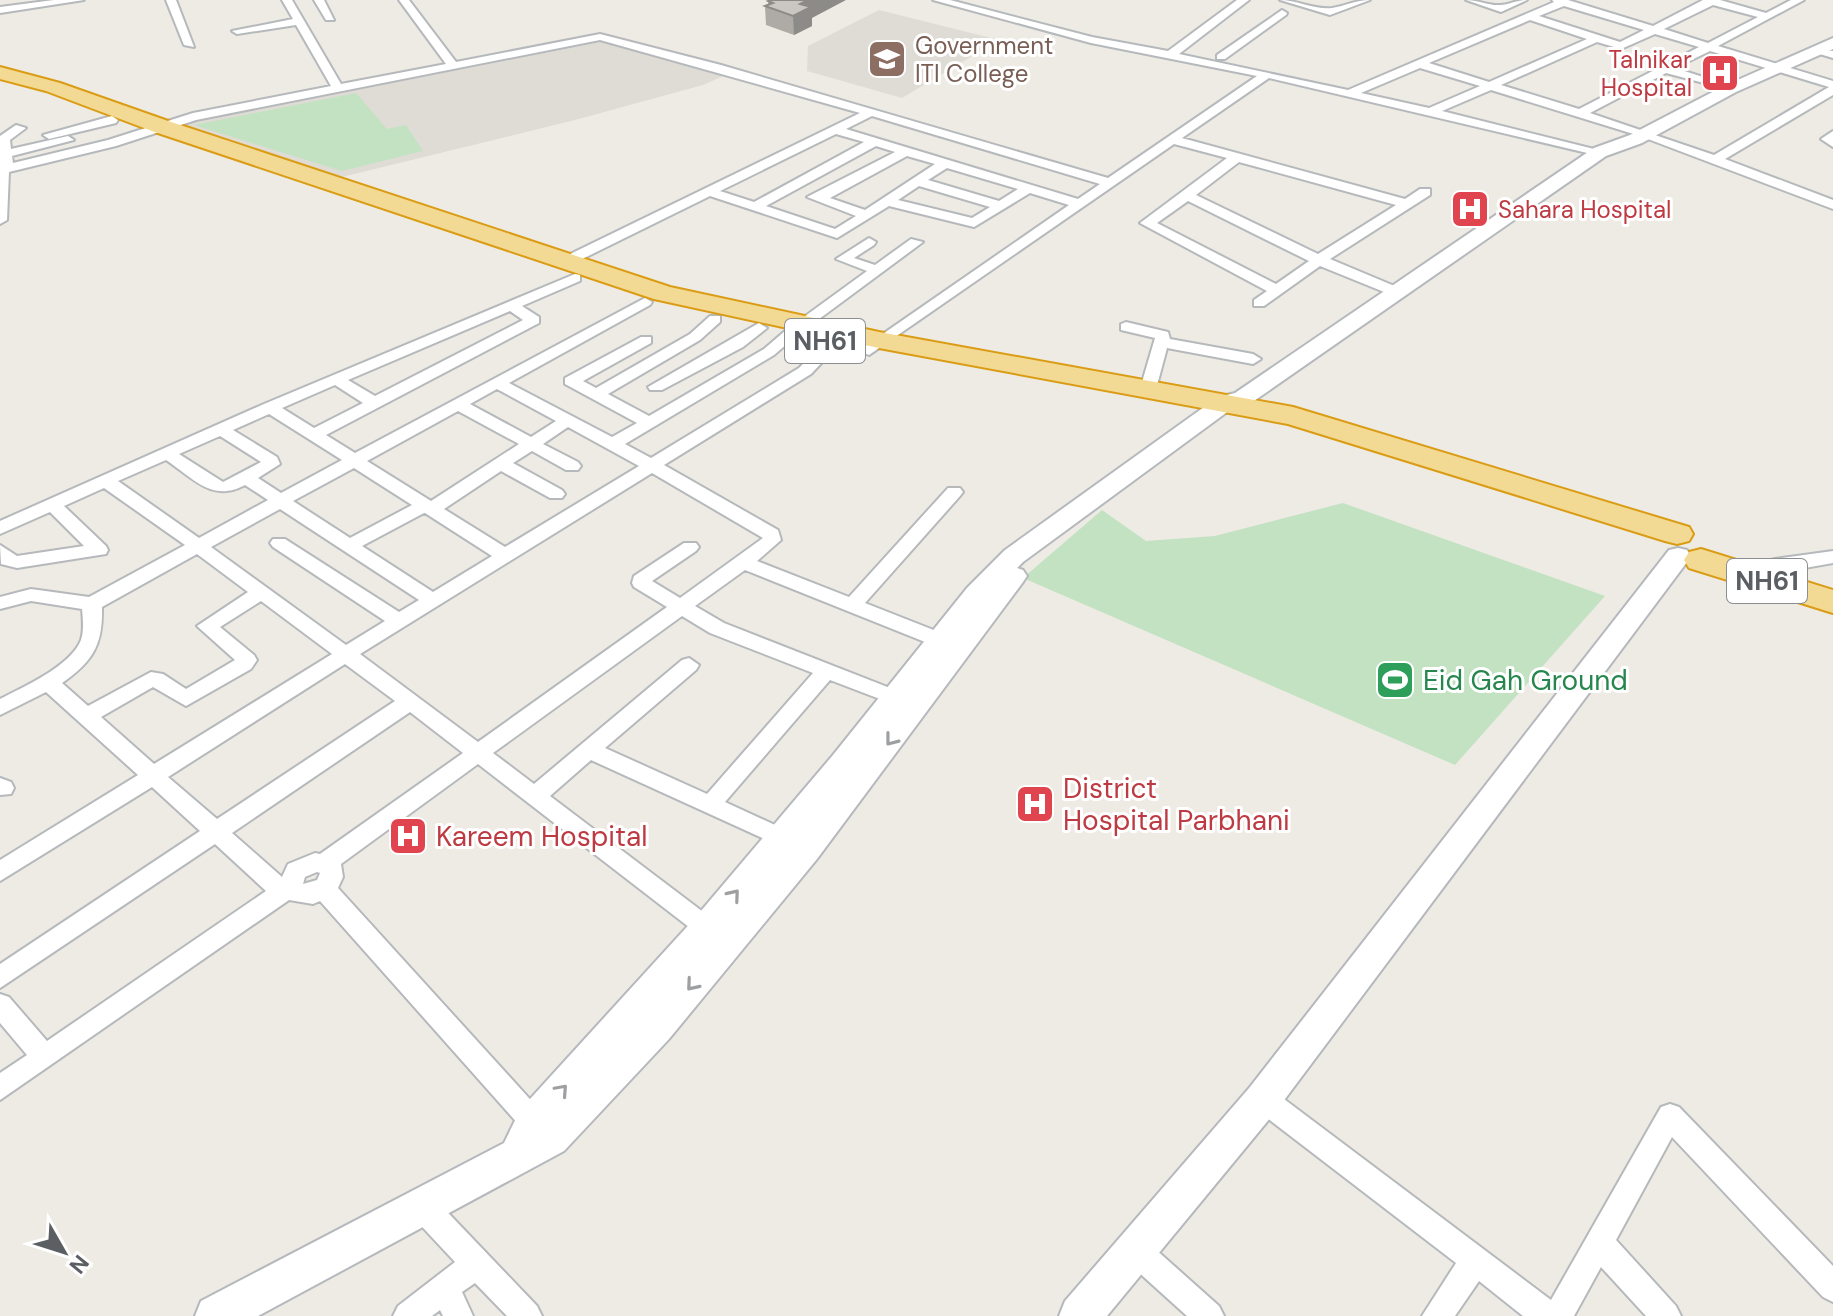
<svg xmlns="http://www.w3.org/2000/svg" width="1833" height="1316" viewBox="0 0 1833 1316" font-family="'DM Sans',sans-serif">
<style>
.education{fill:#dfdcd5}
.green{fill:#c2e2c2}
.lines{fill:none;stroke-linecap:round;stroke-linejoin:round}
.street-casing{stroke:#b6b9bc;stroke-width:4}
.secondary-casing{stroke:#b5b8bc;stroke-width:4}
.highway-casing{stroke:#db9c15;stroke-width:4}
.street{fill:#fff;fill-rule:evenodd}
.secondary{fill:#fff;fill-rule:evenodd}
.highway{fill:#f3da94;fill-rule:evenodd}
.wall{fill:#aeaba7}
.shaded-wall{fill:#8d8b88}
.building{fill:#cac7c2;stroke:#8d8b88;stroke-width:2}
.oneway{stroke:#9d9fa1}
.labels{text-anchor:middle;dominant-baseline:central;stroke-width:6;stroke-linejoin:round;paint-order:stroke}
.far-education-label{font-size:24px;fill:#785e54;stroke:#fff;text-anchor:start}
.far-health-label{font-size:24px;fill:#be3a42;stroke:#fff;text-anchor:end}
.shield{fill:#fff;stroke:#8c8f92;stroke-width:2}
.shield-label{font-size:26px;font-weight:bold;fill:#5b5f63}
.leisure-label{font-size:28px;fill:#27864d;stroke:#fff;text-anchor:start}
.health-label{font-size:28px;fill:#be3a42;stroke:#fff;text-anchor:start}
</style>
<rect width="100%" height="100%" fill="#edebe3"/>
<g class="education">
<polygon points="879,10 999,40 902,98 807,71 808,46"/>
<polygon points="606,41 723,76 703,85 575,120 342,177 174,125"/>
</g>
<g class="green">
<polygon points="356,93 387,129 406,125 423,151 342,171 194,125"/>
<polygon points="1343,503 1605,596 1455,765 1023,578 1102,510 1146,541 1215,536"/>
</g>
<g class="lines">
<g class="street-casing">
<g id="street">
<polygon points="54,0 84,0 0,13 0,7"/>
<polygon points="166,0 176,0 194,47 184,45"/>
<path d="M282,0H292L341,84L446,64L399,0H409L456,62L600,34L721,65L1108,178L1257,76L1091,43L933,0H950L1092,37L1168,51L1237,0H1249L1179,54L1348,90L1554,2L1552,0H1568L1653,26L1703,0H1720L1766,13L1791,0H1804L1718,46L1833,81V95L1725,159L1833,200V209L1640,136L1491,90L1442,111L1606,152L1600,156L1269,78L1182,138L1405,199L1420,189H1430V195L1330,259L1404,290V296H1394L1320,266L1264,306H1254V300L1267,291L1140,223L1227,158L1174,144L869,355L864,353V347L1069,205L1030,193L974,227L889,206L837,238L710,196L572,264H562V258L860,113L600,40L196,120L116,146L9,172L7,220L0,224V136L16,125L26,128L10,140L11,149L68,136L74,140L12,156L13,163L108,140L193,113L331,86L296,25L237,34L232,31L293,19ZM1713,5L1758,17L1708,43L1664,29ZM1564,6L1644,30L1620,42L1539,16ZM1530,20L1587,39L1489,82L1429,63ZM1655,34L1699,47L1579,109L1501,85L1597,42L1621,49ZM1710,51L1829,87L1714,155L1590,113L1666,73L1734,91V87L1675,68ZM1420,68L1480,86L1429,108L1361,93ZM872,116L1100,184L1078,199L846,129ZM836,134L864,142L754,202L720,191ZM876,146L895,152L807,197L856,216L835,229L766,206ZM907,156L935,164L865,210L830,198ZM1239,162L1396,205L1318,254L1196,195ZM947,168L1018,189L999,201L928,180ZM919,186L990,207L972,218L898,200ZM1188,201L1309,261L1276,284L1157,223Z"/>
<polygon points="314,0 324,0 334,20 326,20"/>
<path d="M1280,0C1296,0 1316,10 1332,8C1345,6 1356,0 1370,0L1330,15Z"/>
<path d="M1466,0C1477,0 1490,6 1500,5C1509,5 1516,0 1527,0L1501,12Z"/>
<polygon points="1282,10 1287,13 1286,15 1225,59 1217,59 1217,55"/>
<polygon points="1813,48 1833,51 1833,58 1813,52"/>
<polygon points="112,116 118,120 116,123 49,139 43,135"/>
<polygon points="1833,131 1833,147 1821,139"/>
<polygon points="869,238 876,242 874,245 854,258 875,265 911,239 923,242 807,328 797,328 797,322 867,271 836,259"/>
<path d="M575,274L580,275V281L522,306L539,317V323L326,435L355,453L645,298L652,302L650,305L509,383L612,437L637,423L565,384V378L641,337H651V343L583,381L596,388L690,334L710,316H720V322L700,340L608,394L649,416L764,349L785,331H795V337L774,355L625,444L651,458L799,368L837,330H847V336L811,374L664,465L778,530L781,540L757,561L849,597L948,488H960L963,492L960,496L865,603L959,640L962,645L959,650H945L745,570L695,606L724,623L913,697L916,702L913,707L906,709L830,680L725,802L801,837L804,843L801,849L793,852L591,760L550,796L723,927L727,934L723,941L715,944L707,941L478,764L341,864L343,877L338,888L547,1118L551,1127L547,1136L538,1140L529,1136L320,901L313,904L289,900L0,1100V1073L27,1055L0,1023V994L9,997L47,1041L266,891L215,844L0,988V964L200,831L152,787L0,881V860L138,775L46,692L0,715V699C23,687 71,666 81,640C84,631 83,619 82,609L31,601L0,609V597L31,589L89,597L185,545L104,488L64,506L106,546L108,550L106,554L17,568L1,564L0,545L17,556L84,546L50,512L0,534V521L264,404ZM510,311L523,320L375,396L348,380ZM335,385L363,403L314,428L282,408ZM497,389L556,421L531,437L470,404ZM458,411L519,444L431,501L367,461ZM269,414L342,460L281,493L258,478L280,464L277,457L233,430ZM568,427L639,466L505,547L444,509L501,471L550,498H562L565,494L562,490L513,463L532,451L566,470H578L581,466L578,462L543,444ZM220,436L261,462L223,482L179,454ZM166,460C193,478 212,503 245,485L268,500L199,538L118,481ZM354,468L412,505L350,538L293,501ZM652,473L763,538L680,598L652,581L696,551L699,547L696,543H684L634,576L632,583L634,587L667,607L478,742L360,654ZM280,509L419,600L399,612L285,539H273L270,543L273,547L385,621L346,645L211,547ZM424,513H425L492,556L433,592L362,546ZM197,554L248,592L197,626L235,660L186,689L163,674L151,672L88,706L62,683C93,661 103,645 102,607ZM261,601L332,654L154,764L101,717L153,687L186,706L251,669L257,660L254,655L220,627ZM682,616L710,633L813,673L707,794L605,748L696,670L699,665L689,658L682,660L534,784L493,753ZM345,664L395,701L217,819L168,777ZM410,712L463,753L320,854L315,853L288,864L282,877L232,833ZM317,872L320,873L317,880L303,884L305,877Z"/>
<polygon points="1126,322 1168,332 1170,339 1253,354 1261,359 1253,364 1167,348 1156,389 1148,394 1142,392 1140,389 1155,338 1121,330 1121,324"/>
<polygon points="759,323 767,328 743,347 662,390 650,390 648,387"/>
<polygon points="1833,551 1833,563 1743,579 1734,573 1736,569 1775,559"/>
<polygon points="0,778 11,782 14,788 11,794 0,795"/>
<polygon points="1263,1087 1272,1090 1551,1300 1661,1107 1670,1104 1679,1107 1833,1266 1833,1302 1823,1297 1672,1137 1616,1240 1676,1306 1681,1316 1646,1316 1601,1267 1574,1316 1523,1316 1479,1281 1455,1316 1422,1316 1456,1263 1254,1108 1250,1099 1254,1090"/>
<polygon points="422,1192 432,1196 537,1306 542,1316 507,1316 475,1283 462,1292 473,1316 443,1316 440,1310 432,1316 393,1316 398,1306 455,1262 412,1216 408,1206 412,1196"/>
<polygon points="1135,1236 1145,1240 1219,1306 1224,1316 1187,1316 1125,1260 1121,1250 1125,1240"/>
</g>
</g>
<g class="secondary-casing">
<g id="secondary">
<polygon points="1833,38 1833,49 1736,92 1642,143 1606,156 1251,403 1234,407 1023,562 1017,568 1023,570 1027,576 1023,582 817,859 669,1039 564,1151 258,1316 195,1316 201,1301 504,1143 520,1110 695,918 833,755 967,588 1005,550 1218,397 1235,393 1594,148 1630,135 1724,86"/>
<polygon points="1678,548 1687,550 1691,556 1687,562 1276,1111 1107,1316 1059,1316 1065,1301 1250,1087 1669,550"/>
</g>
</g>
<g class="highway-casing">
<g id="highway">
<polygon points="0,67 60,83 168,121 670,287 879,332 1293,407 1689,527 1693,534 1689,541 1677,544 1665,541 1288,424 879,348 654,299 152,131 46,91 0,79"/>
<polygon points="1701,549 1833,590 1833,613 1689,568 1684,560 1689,552"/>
</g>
</g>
<use href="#street" class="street"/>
<use href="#secondary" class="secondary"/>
<use href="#highway" class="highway"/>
</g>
<polygon class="wall" points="768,1 812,18 812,26 794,35 766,25 765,6 768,5"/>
<polygon class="shaded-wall" points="808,0 846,0 812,18 812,26 794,35 793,16 800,4"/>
<polygon class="building" points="770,0 808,0 800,4 811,7 793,16 765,6 773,3 768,1"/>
<defs><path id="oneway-chevron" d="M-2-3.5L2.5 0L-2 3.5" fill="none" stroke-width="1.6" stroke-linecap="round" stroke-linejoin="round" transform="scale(2)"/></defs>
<g class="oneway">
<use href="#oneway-chevron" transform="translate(891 740) rotate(128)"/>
<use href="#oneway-chevron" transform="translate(734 895) rotate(-50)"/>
<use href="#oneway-chevron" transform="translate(692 985) rotate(130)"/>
<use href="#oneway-chevron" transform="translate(562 1090) rotate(-48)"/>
</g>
<defs>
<g id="university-square" transform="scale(2)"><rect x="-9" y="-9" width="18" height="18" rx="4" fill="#8d6e63" stroke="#fff"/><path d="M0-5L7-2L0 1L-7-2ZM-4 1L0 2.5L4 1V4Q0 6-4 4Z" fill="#fff"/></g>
<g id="hospital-square" transform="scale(2)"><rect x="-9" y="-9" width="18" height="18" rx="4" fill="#e0444e" stroke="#fff"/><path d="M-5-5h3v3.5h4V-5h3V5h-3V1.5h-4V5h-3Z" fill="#fff"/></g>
<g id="stadium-square" transform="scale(2)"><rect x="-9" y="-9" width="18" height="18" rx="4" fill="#2e9e5b" stroke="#fff"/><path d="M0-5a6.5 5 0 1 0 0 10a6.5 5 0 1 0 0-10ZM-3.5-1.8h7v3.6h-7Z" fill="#fff"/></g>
</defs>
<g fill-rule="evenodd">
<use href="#university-square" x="887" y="59"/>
<use href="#hospital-square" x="1720" y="73"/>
<use href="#hospital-square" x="1470" y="209"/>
<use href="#stadium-square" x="1395" y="680"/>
<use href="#hospital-square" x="1035" y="804"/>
<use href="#hospital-square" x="408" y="836"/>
</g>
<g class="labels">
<g class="far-education-label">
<text x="915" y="45">Government<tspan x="915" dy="28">ITI College</tspan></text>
</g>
<g class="far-health-label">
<text x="1692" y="59">Talnikar<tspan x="1692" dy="28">Hospital</tspan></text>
<text x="1498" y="209" text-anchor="start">Sahara Hospital</text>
</g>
<g class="shield">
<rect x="785" y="319" width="80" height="44" rx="6"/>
<rect x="1727" y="559" width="80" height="44" rx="6"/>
</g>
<g class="shield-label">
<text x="825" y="341">NH61</text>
<text x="1767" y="581">NH61</text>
</g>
<g class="leisure-label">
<text x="1423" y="680">Eid Gah Ground</text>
</g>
<g class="health-label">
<text x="1063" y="788">District<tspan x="1063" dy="32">Hospital Parbhani</tspan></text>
<text x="436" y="836">Kareem Hospital</text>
</g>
</g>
<g transform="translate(64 1252) rotate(129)" stroke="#ffffff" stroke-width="6" paint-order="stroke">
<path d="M0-6L14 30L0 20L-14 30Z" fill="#5b5f63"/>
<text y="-12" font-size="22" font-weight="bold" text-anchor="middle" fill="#5b5f63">N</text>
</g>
</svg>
